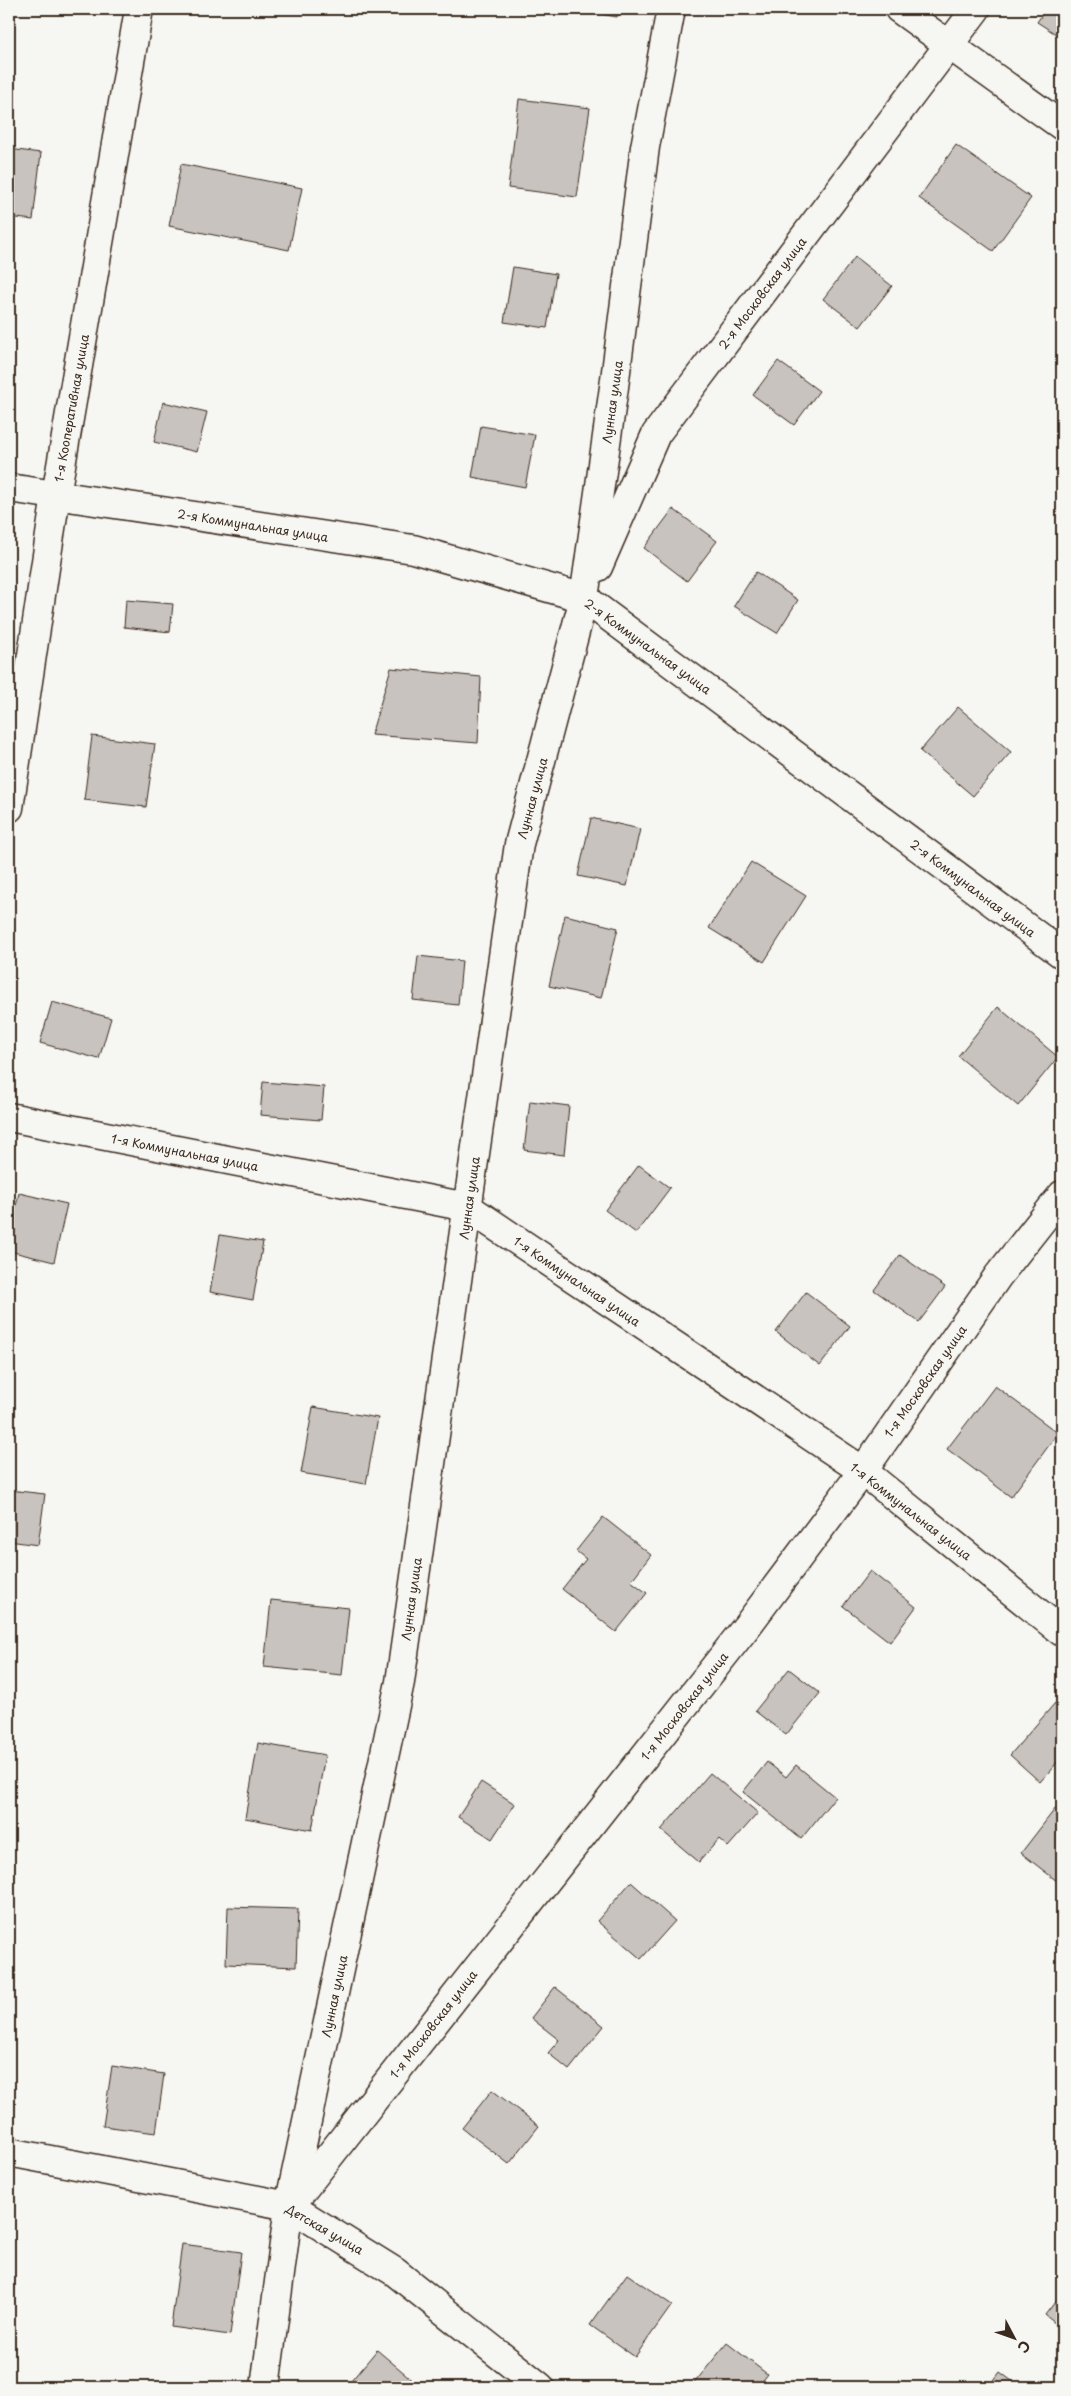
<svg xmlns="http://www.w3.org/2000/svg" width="1071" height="2396" viewBox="0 0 1071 2396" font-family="'Playpen Sans',sans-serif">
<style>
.building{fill:#c8c3be;stroke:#3b2a1e}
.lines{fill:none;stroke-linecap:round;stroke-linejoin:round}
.minor-casing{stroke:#3b2a1e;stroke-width:31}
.minor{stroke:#f6f6f2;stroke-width:28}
.labels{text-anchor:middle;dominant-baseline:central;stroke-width:4;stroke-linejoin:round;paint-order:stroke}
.street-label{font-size:12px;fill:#3b2a1e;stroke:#f6f6f2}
</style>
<rect width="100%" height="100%" fill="#f6f6f2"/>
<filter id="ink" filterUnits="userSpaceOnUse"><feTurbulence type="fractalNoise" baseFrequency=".02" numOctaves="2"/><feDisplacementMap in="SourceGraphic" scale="10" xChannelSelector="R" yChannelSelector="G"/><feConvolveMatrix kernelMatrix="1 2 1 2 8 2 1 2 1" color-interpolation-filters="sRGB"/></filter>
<g filter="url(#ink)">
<g class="building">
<polygon points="573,9 619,9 617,17"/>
<polygon points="1046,9 1062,9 1062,38 1037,22"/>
<polygon points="519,99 590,108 577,197 508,188"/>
<polygon points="956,145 1031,198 993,251 919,198"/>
<polygon points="9,149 41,153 33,220 9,217"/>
<polygon points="181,164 302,188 289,250 169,226"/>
<polygon points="855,257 892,286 860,327 823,299"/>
<polygon points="513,267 556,274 547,328 504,322"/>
<polygon points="778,361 819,391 794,425 753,395"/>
<polygon points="163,402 207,412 197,452 154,442"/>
<polygon points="481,426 535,435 525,487 472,477"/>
<polygon points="673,509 717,541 687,581 644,548"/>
<polygon points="756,572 798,600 777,633 734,606"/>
<polygon points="126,600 173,604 170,632 124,627"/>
<polygon points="391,668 481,677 478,743 371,735"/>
<polygon points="958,707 1011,752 973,796 920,751"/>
<polygon points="92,736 155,744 146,807 84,800"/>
<polygon points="591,818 640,829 627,886 578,876"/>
<polygon points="751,862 806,896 764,962 709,928"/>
<polygon points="565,915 618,928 601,998 549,986"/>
<polygon points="418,956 462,961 458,1005 413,1000"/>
<polygon points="52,1002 111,1018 99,1059 40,1043"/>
<polygon points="998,1007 1058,1057 1018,1106 958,1056"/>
<polygon points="263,1082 324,1087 321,1120 260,1115"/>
<polygon points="530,1101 569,1106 564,1155 524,1150"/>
<polygon points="639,1165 670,1188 636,1233 605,1210"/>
<polygon points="19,1193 67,1204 54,1262 9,1251 9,1237"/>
<polygon points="220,1235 263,1242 253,1300 210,1292"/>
<polygon points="900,1255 945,1287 919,1322 874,1290"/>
<polygon points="806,1292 850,1326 820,1366 776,1332"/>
<polygon points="995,1386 1058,1433 1011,1497 947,1449"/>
<polygon points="313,1407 378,1418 366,1484 301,1473"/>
<polygon points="9,1490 45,1494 38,1545 9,1541"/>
<polygon points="603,1517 651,1555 631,1581 647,1593 616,1632 562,1589 586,1559 576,1551"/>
<polygon points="870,1571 916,1607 890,1642 843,1606"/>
<polygon points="271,1600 349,1608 342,1675 264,1667"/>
<polygon points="789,1669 820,1693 786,1735 755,1711"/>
<polygon points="1055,1703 1062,1710 1062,1757 1040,1782 1010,1755"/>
<polygon points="258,1743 325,1755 312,1830 245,1818"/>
<polygon points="767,1762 786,1777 796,1765 835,1797 801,1839 743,1792"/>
<polygon points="710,1773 758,1813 728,1847 719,1839 699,1862 661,1830"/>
<polygon points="481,1782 515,1804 492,1839 458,1817"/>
<polygon points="1062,1800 1062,1885 1021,1853"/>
<polygon points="631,1882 675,1921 641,1959 597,1921"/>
<polygon points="228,1907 298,1909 296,1967 226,1964"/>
<polygon points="555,1987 604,2026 569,2070 548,2053 559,2040 531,2018"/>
<polygon points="112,2066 164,2074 156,2133 103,2126"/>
<polygon points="492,2090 539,2126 509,2164 462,2128"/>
<polygon points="182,2244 241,2252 230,2335 171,2327"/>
<polygon points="627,2274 672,2305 635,2357 590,2325"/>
<polygon points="1062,2293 1062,2329 1045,2315"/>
<polygon points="727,2343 767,2374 757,2387 691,2387"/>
<polygon points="377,2350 421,2387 346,2387"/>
<polygon points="1000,2372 1020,2387 989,2387"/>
</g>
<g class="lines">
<g class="minor-casing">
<g id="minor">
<polyline points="899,9 1062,126"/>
<polyline points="9,488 413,549 584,598 1062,954"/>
<polyline points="598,567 656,434 976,9"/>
<polyline points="9,808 56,495 139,9"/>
<polyline points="9,1117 467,1207 863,1471 1062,1632"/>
<polyline points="9,2152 289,2206 395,2272 540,2387"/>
<polyline points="294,2201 747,1626 863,1471 998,1276 1062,1195"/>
<polyline points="265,2387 289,2206 400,1682 519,844 584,598 614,387 645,147 671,9"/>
</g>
</g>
<use href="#minor" class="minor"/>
</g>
</g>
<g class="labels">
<g class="street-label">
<text transform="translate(762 293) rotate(-53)">2-я Московская улица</text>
<text transform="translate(612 402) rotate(-82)">Лунная улица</text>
<text transform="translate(71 408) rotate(-80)">1-я Кооперативная улица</text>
<text transform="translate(253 525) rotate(9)">2-я Коммунальная улица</text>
<text transform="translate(648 646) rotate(36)">2-я Коммунальная улица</text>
<text transform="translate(532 798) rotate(-75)">Лунная улица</text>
<text transform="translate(973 888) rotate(37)">2-я Коммунальная улица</text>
<text transform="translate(185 1152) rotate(11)">1-я Коммунальная улица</text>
<text transform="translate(469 1198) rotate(-82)">Лунная улица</text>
<text transform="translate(577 1281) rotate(34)">1-я Коммунальная улица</text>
<text transform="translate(925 1381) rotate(-55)">1-я Московская улица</text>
<text transform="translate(911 1511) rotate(38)">1-я Коммунальная улица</text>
<text transform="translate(411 1599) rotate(-82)">Лунная улица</text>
<text transform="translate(684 1706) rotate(-52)">1-я Московская улица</text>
<text transform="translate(334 1996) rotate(-78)">Лунная улица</text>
<text transform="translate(433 2024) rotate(-52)">1-я Московская улица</text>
<text transform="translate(325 2229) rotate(30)">Детская улица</text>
</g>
</g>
<rect width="1071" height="2396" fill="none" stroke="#f6f6f2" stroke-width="30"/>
<rect x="15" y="15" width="1041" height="2366" fill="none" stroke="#3b2a1e" stroke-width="2" filter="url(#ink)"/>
<g transform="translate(1014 2338) rotate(131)" stroke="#f6f6f2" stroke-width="4" paint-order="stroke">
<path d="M0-4L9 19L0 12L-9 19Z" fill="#3b2a1e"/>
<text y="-8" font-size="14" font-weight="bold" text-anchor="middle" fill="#3b2a1e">С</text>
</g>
</svg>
